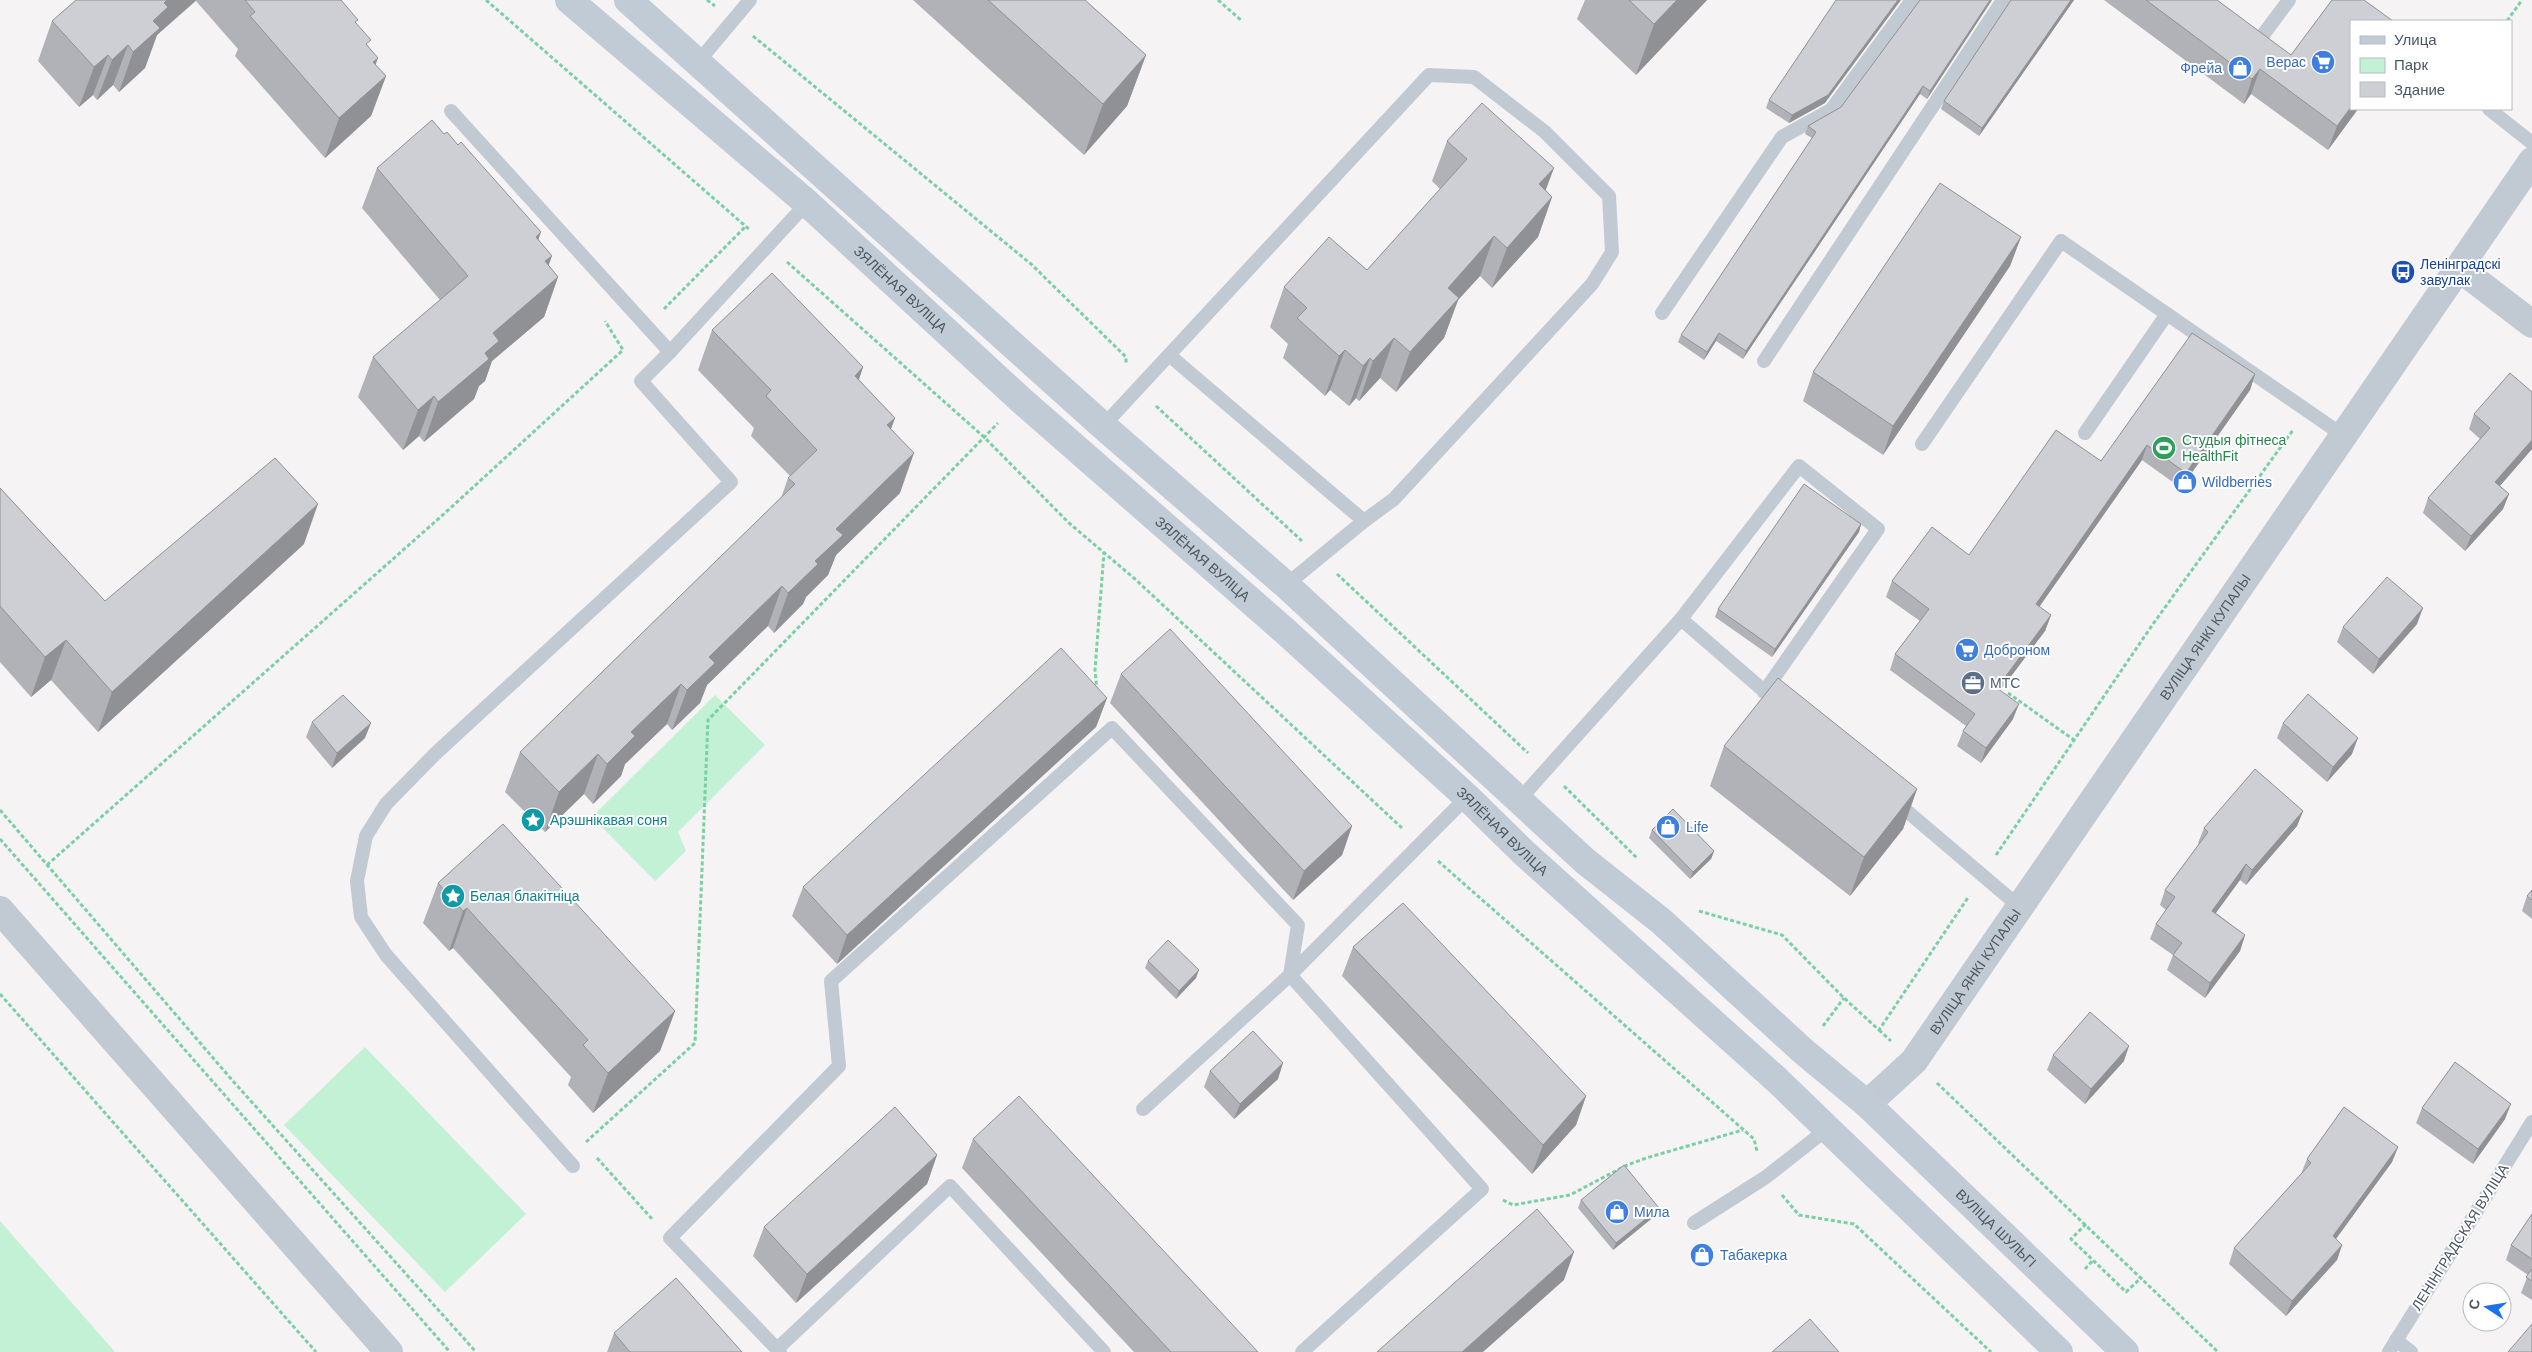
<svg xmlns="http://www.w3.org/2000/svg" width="2532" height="1352" viewBox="0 0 2532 1352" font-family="Helvetica,sans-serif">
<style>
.green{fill:#c3f1d5}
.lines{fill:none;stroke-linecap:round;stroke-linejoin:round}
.path{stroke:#7ad0a6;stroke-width:3;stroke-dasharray:4 2.5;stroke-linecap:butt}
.service{stroke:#c1cad2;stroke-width:14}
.minor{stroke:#c1cad2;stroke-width:28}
.tertiary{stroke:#c1cad2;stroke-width:28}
.secondary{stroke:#c1cbd6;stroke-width:28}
.wall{fill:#b0b2b7}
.shaded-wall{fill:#909195}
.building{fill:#cdcfd5;stroke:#909195}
.labels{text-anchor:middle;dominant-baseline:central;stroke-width:4;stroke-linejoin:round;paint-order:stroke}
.shop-label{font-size:14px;fill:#366cbe;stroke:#fff;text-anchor:start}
.transit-label{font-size:14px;fill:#164399;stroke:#fff;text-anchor:start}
.street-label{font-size:14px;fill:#4a5661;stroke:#fff}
.leisure-label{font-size:14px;fill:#27864d;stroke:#fff;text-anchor:start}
.service-label{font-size:14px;fill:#4e5e75;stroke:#fff;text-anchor:start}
.culture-label{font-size:14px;fill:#0d838f;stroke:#fff;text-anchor:start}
</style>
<rect width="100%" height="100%" fill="#f5f3f3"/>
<g class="green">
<polygon points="715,695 765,745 678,832 686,851 655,881 592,817"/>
<polygon points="365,1047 526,1214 445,1292 284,1125"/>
<polygon points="0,1221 115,1352 0,1352"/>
</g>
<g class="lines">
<g class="path">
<polyline points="486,0 750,230"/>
<polyline points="707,0 715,6"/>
<polyline points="1218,0 1242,21"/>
<polyline points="2507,21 2522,0"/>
<polyline points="753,36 1031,264 1126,357 1126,363"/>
<polyline points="787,262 984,437 1069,523 1135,579 1402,828"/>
<polyline points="664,309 746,226"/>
<polyline points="1156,406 1302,541"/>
<polyline points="1337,574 1528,753"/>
<polyline points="1097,691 1095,670 1104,552"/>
<polyline points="2008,693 2074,740"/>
<polyline points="1564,786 1638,859"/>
<polyline points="0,810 232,1080 476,1352"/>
<polyline points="0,839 450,1352"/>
<polyline points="1996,855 2153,624 2293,430"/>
<polyline points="1438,861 1754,1139 1757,1151"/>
<polyline points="47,865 445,513 623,350 605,321"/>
<polyline points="1699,911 1782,935 1844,998 1879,1030 1969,896"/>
<polyline points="0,994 316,1352"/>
<polyline points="1823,1026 1844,998"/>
<polyline points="1879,1030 1891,1041"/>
<polyline points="1937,1083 2218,1352"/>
<polyline points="586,1142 695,1043 708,720 998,423"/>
<polyline points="597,1158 653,1220"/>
<polyline points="1782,1195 1799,1215 1854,1224 1991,1352"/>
<polyline points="1503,1200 1513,1205 1570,1195 1625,1166 1646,1158 1743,1130"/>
<polyline points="2086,1224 2071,1239 2126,1292 2142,1277"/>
<polyline points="2085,1269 2093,1260"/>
</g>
<g class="service">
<polyline points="2260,39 2289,0"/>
<polyline points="698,62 750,0"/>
<polyline points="2489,109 2532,143"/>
<polyline points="451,111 670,352"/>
<polyline points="1662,313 1782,137 1831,110 1912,0"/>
<polyline points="1764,361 2003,0"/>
<polyline points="1103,426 1429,75 1474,77 1545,132 1609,196 1612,252 1592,284 1394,499 1364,521 1169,355"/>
<polyline points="2085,433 2167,314"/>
<polyline points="1922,444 2061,241 2344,436"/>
<polyline points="1286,585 1364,521"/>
<polyline points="1764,692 1878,529 1799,466 1681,619 1779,704"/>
<polyline points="1519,800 1681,619"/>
<polyline points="1895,801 2021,908"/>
<polyline points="1143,1109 1290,975 1482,1189 1302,1352"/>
<polyline points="573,1166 386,955 361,917 357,881 366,836 386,804 435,754 731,482 641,381 670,352 807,203"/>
<polyline points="1694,1223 1766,1177 1827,1129"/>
<polyline points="2396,1340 2411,1352"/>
<polyline points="777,1349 950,1186 1104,1352"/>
<polyline points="780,1352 670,1238 839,1066 831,981 1112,728 1298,925 1290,975 1467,797"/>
<polyline points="2389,1352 2532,1122"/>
</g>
<g class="minor">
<polyline points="2459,268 2532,324"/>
<polyline points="0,910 389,1352"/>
</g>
<path class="tertiary" id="s1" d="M1867,1104L1914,1061L2532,161"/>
<g class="secondary">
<path id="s2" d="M569,0L807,203L1021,400L1285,631L1467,797L1524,853L1777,1080L2059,1352"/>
<path id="s3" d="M628,0L1103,426L1286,585L1585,861L1661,921L1803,1051L1867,1104L2125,1352"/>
</g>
</g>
<g class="wall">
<polygon points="76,0 341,0 356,24 368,46 375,65 386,76 371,116 325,158 235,56 238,49 196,1 157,35 145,68 119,92 113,85 97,100 93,95 79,107 38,61 52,21"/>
<polygon points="913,0 1085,0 1146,55 1127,106 1084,155"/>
<polygon points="1585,0 1707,0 1636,75 1577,19"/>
<polygon points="1992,0 1927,99 1920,94 1743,359 1716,341 1704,360 1678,342 1681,335 1812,138 1805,134 1808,126 1841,107"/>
<polygon points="2011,0 2074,0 1979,136 1941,109 1944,101"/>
<polygon points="2104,0 2217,0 2351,109 2358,109 2328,150 2251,94 2244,104"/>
<polygon points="1769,100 1825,103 1789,123 1766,108"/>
<polygon points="444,134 539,240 548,265 558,277 544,317 492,361 485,381 479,386 474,399 424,442 419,436 403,450 358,397 373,357 440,300 362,208 377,168"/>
<polygon points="1447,141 1546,190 1552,197 1538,237 1492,288 1480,276 1458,300 1444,338 1396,392 1380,378 1359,401 1356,398 1349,406 1330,390 1325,396 1283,358 1288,344 1270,327 1284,287 1367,270 1440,189 1432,181"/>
<polygon points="2021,237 2010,266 1883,455 1803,401 1813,372"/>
<polygon points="712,330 863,367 859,380 895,418 891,429 900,493 836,555 828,575 806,597 803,604 774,633 768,626 707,685 700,703 672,730 667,724 625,764 621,776 593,804 584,794 545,832 505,792 520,752 781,498 788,478 790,476 751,436 754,428 698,370"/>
<polygon points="2255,374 2250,390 2181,488 2142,460 2039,607 2051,615 2045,631 2000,690 2013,719 1981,763 1957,746 1963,731 1966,726 1890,670 1895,654 1920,621 1886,597 1892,581 1969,555 2101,461"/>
<polygon points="2474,414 2532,449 2500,486 2509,494 2503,509 2465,551 2423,513 2428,498 2480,439 2469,429"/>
<polygon points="0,488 105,601 304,544 98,732 51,680 31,697 0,662"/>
<polygon points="1861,524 1859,532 1772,657 1715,617 1718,609"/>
<polygon points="2417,624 2373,674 2337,642 2343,627"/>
<polygon points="1121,674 1352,826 1342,855 1293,900 1110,703"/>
<polygon points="1107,698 1096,727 837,964 792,916 803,887"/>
<polygon points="312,722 365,738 332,768 306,737"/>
<polygon points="2283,723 2352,754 2327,782 2277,738"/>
<polygon points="1724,746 1917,789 1903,829 1850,896 1710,786"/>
<polygon points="2303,811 2297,826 2246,885 2240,880 2216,913 2245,935 2240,951 2205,998 2167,970 2173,955 2150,939 2156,924 2166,910 2160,905 2165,890 2199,844 2198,843 2204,828"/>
<polygon points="1652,830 1714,851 1711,859 1690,879 1649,838"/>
<polygon points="438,883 675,1011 660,1051 593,1113 568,1085 571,1077 453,948 449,951 423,923"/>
<polygon points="2532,890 2532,919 2522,911 2527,896"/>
<polygon points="1353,947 1586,1096 1576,1125 1532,1174 1342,976"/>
<polygon points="1148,961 1196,978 1176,999 1145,968"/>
<polygon points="2053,1055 2124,1061 2085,1104 2047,1070"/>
<polygon points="1210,1071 1278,1079 1234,1119 1204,1087"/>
<polygon points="2422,1108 2505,1119 2473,1164 2416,1123"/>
<polygon points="973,1139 1258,1352 1134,1352 962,1168"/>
<polygon points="2398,1147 2392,1162 2336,1239 2342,1245 2337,1260 2286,1316 2229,1264 2234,1248 2301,1174 2307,1159"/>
<polygon points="937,1155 927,1184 796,1303 753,1256 764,1227"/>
<polygon points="1581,1200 1656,1215 1613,1250 1578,1208"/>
<polygon points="2532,1214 2532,1300 2521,1293 2528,1275 2506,1260 2511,1245"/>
<polygon points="614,1333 742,1352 607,1352"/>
</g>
<g class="shaded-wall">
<polygon points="167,0 196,0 157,35 145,68 119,92 133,52 164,3"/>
<polygon points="1677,0 1707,0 1636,75 1654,24"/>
<polygon points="1898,0 1901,0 1825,103 1789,123 1792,115"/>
<polygon points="1990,0 1992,0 1927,99 1930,91"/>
<polygon points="2071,0 2074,0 1979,136 1982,128"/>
<polygon points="128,45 113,85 97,100 112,60"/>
<polygon points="108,55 93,95 79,107 94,67"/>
<polygon points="1146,55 1127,106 1084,155 1103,104"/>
<polygon points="378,58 364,96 386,76 371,116 325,158 339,118 373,62"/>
<polygon points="2260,69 2251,94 2244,104 2252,79"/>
<polygon points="1923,86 1920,94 1743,359 1746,351"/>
<polygon points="2351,107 2351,109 2358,109 2328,150 2337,126"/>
<polygon points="1554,168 1539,208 1539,184"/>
<polygon points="1552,197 1538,237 1492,288 1507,248"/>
<polygon points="541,232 527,272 536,237"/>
<polygon points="1494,236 1480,276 1458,300 1444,338 1396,392 1410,352 1448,288"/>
<polygon points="2021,237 2010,266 1883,455 1893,426"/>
<polygon points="552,256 538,295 558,277 544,317 492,361 485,381 479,386 474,399 424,442 438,402 493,333 545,261"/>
<polygon points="1719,333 1716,341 1704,360 1707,352"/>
<polygon points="1394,338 1380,378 1359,401 1373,361"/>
<polygon points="1345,350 1330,390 1325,396 1339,356"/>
<polygon points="1370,358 1356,398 1349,406 1363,366"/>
<polygon points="863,367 849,407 855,376"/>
<polygon points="2255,374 2250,390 2181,488 2186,473"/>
<polygon points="434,396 419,436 403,450 418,410"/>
<polygon points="895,418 880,458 887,425"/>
<polygon points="2532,440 2532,449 2490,497 2495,482"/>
<polygon points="2147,445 2142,460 2030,620 2036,604"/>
<polygon points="914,453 900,493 836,555 828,575 806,597 803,604 774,633 788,593 815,561 836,529"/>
<polygon points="2509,494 2503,509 2465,551 2471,536"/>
<polygon points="318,504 304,544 98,732 112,692"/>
<polygon points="1861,524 1859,532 1772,657 1775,649"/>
<polygon points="782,586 768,626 707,685 700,703 672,730 687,690 709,657"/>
<polygon points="2423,608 2417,624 2373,674 2379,659"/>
<polygon points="2051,615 2045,631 1991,703 1997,688"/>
<polygon points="66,640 51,680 31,697 45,657"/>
<polygon points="681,684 667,724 625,764 621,776 593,804 607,764 631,732"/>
<polygon points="1107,698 1096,727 837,964 847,935"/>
<polygon points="2019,704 2013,719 1981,763 1986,748"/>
<polygon points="371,723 365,738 332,768 337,753"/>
<polygon points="2358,738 2352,754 2327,782 2333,767"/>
<polygon points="598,754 584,794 545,832 559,792"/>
<polygon points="1917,789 1903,829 1850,896 1864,857"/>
<polygon points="2303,811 2297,826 2246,885 2252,870"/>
<polygon points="1352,826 1342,855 1293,900 1304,871"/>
<polygon points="1714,851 1711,859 1690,879 1693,872"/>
<polygon points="2246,864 2240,880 2206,926 2212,911"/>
<polygon points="467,908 453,948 449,951 463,911"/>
<polygon points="2245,935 2240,951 2205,998 2210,983"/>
<polygon points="1199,970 1196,978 1176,999 1179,991"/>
<polygon points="675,1011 660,1051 593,1113 608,1073"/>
<polygon points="2129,1046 2124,1061 2085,1104 2091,1089"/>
<polygon points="1283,1063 1278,1079 1234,1119 1240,1104"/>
<polygon points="1586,1096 1576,1125 1532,1174 1543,1145"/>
<polygon points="2511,1104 2505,1119 2473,1164 2478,1149"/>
<polygon points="2398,1147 2392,1162 2327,1251 2333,1236"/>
<polygon points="937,1155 927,1184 796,1303 807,1274"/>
<polygon points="1659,1208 1656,1215 1613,1250 1616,1243"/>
<polygon points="2342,1245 2337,1260 2286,1316 2292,1301"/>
<polygon points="1574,1252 1564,1280 1483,1352 1462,1352"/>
</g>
<g class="building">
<polygon points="76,0 167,0 164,3 168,7 153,21 160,28 133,52 128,45 112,60 108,55 94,67 52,21"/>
<polygon points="245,0 341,0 358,20 355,22 371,40 366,44 378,58 373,62 386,76 339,118 250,16 255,12"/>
<polygon points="988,0 1085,0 1146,55 1103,104"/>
<polygon points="1629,0 1677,0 1654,24"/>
<polygon points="1836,0 1898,0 1828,95 1792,115 1769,100"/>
<polygon points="1920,0 1990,0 1930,91 1923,86 1746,351 1719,333 1707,352 1681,335 1816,132 1808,126 1841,107"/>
<polygon points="2011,0 2071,0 1982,128 1944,101"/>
<polygon points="2146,0 2217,0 2291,55 2332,0 2364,0 2393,21 2351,21 2351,107 2337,126 2260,69 2252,79"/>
<polygon points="1482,103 1554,168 1539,184 1552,197 1507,248 1494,236 1448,288 1459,298 1410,352 1394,338 1373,361 1370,358 1363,366 1345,350 1339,356 1297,318 1307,308 1284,287 1329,237 1367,270 1467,159 1447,141"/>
<polygon points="432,120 444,134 447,132 458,145 461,142 541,232 536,237 552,256 545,261 558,277 493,333 499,341 485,353 489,359 438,402 434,396 418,410 373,357 468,276 377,168"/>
<polygon points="1940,183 2021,237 1893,426 1813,372"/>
<polygon points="772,273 863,367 855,376 895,418 887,425 914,453 836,529 843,535 815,561 818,564 788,593 782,586 709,657 715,663 687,690 681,684 631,732 635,736 607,764 598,754 559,792 520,752 795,484 788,478 817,450 766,396 771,390 712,330"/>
<polygon points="2192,333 2255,374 2186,473 2147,445 2036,604 2051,615 1997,688 2019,704 1986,748 1963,731 1975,714 1895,654 1929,609 1892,581 1932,527 1969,555 2056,430 2101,461"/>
<polygon points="2510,373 2532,392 2532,440 2495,482 2509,494 2471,536 2428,498 2490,428 2474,414"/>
<polygon points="275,458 318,504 112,692 66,640 45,657 0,606 0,488 105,601"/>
<polygon points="1804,484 1861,524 1775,649 1718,609"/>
<polygon points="2387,577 2423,608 2379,659 2343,627"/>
<polygon points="1170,629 1352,826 1304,871 1121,674"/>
<polygon points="1061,648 1107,698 847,935 803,887"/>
<polygon points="1778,678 1917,789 1864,857 1724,746"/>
<polygon points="2308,694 2358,738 2333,767 2283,723"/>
<polygon points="343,695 371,723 337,753 312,722"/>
<polygon points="2255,769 2303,811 2252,870 2246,864 2212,911 2245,935 2210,983 2173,955 2182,943 2156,924 2175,897 2165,890 2208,832 2204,828"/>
<polygon points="1673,809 1714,851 1693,872 1652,830"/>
<polygon points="503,824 675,1011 608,1073 583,1045 588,1040 467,908 463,911 438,883"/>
<polygon points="2532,890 2532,900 2527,896"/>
<polygon points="1403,903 1586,1096 1543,1145 1353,947"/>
<polygon points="1168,940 1199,970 1179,991 1148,961"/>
<polygon points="2090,1012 2129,1046 2091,1089 2053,1055"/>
<polygon points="1253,1031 1283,1063 1240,1104 1210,1071"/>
<polygon points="2455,1062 2511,1104 2478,1149 2422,1108"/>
<polygon points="1019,1096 1258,1352 1171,1352 973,1139"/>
<polygon points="895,1107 937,1155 807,1274 764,1227"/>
<polygon points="2344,1107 2398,1147 2333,1236 2342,1245 2292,1301 2234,1248 2311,1163 2307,1159"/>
<polygon points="1624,1165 1659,1208 1616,1243 1581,1200"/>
<polygon points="1537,1209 1574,1252 1462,1352 1377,1352"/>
<polygon points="2532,1214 2532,1259 2511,1245"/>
<polygon points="2532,1269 2532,1281 2526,1277"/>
<polygon points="676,1278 742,1352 630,1352 614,1333"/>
<polygon points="1810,1319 1839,1352 1772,1352"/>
<polygon points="2532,1324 2532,1352 2508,1352"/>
</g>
<defs>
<g id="supermarket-disc" transform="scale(1.25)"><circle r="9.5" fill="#3f7fe0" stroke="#fff"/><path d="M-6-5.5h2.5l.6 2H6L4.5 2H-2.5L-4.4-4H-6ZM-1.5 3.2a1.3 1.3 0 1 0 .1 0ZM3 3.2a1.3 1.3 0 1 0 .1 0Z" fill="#fff"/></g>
<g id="shop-disc" transform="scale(1.25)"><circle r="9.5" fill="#3f7fe0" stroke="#fff"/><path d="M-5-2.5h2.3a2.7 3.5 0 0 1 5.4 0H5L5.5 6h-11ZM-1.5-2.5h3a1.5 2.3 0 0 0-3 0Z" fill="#fff"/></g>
<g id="bus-disc" transform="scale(1.25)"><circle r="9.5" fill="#1a4fb4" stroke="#fff"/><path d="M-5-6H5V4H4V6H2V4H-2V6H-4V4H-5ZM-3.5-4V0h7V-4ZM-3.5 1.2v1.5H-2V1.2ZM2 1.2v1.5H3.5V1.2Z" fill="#fff"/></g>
<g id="stadium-disc" transform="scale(1.25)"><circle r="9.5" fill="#2e9e5b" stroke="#fff"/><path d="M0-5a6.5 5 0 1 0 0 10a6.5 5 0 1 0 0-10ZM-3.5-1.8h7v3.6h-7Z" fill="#fff"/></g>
<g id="office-disc" transform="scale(1.25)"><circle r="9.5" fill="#5c6f8a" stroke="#fff"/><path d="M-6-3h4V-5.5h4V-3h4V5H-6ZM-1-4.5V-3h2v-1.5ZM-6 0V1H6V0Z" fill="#fff"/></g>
<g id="sight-disc" transform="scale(1.25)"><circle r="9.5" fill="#0f9aa8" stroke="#fff"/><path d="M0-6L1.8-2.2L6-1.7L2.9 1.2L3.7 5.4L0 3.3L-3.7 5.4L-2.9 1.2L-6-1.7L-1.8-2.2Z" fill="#fff"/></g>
</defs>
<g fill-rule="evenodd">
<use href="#supermarket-disc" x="2323" y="62"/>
<use href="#shop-disc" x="2240" y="68"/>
<use href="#bus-disc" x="2403" y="272"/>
<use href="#stadium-disc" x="2164" y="448"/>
<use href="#shop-disc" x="2185" y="482"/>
<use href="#supermarket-disc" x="1967" y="650"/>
<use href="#office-disc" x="1973" y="683"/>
<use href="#sight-disc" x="533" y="820"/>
<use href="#shop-disc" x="1668" y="827"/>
<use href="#sight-disc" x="453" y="896"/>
<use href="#shop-disc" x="1617" y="1212"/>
<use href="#shop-disc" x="1702" y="1255"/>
</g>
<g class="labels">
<g class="shop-label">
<text x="2306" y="62" text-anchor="end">Верас</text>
<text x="2222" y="68" text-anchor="end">Фрейа</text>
<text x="2202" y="482">Wildberries</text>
<text x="1984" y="650">Доброном</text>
<text x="1686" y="827">Life</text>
<text x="1634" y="1212">Мила</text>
<text x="1720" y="1255">Табакерка</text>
</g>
<g class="transit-label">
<text x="2420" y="264">Ленінградскі<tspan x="2420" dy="16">завулак</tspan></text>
</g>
<g class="street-label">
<text stroke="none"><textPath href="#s2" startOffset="440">ЗЯЛЁНАЯ ВУЛІЦА</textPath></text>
<text stroke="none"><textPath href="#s2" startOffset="845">ЗЯЛЁНАЯ ВУЛІЦА</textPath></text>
<text stroke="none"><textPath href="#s1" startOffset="578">ВУЛІЦА ЯНКІ КУПАЛЫ</textPath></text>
<text stroke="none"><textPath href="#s2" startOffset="1250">ЗЯЛЁНАЯ ВУЛІЦА</textPath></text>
<text stroke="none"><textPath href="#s1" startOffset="172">ВУЛІЦА ЯНКІ КУПАЛЫ</textPath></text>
<text stroke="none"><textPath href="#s3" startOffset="1839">ВУЛІЦА ШУЛЬГІ</textPath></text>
<text transform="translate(2460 1237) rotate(-58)">ЛЕНІНГРАДСКАЯ ВУЛІЦА</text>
</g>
<g class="leisure-label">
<text x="2182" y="440">Студыя фітнеса<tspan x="2182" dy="16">HealthFit</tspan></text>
</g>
<g class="service-label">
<text x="1990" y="683">МТС</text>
</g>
<g class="culture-label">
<text x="550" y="820">Арэшнікавая соня</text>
<text x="470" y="896">Белая блакітніца</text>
</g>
</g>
<rect x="2350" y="20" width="162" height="90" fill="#ffffff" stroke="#b7bbc0"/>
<rect x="2360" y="36" width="25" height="8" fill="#c1cbd6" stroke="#b7bbc0"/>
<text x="2394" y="45" font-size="15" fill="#4a5661">Улица</text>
<rect x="2360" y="58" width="25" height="15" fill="#c3f1d5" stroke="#b7bbc0"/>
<text x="2394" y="70" font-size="15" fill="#4a5661">Парк</text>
<rect x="2360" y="82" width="25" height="15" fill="#cdcfd5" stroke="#b7bbc0"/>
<text x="2394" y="95" font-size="15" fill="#4a5661">Здание</text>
<g transform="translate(2487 1307) rotate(282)"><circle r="24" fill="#ffffff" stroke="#b7bbc0"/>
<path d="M0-4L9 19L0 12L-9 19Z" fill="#1a73e8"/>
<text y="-8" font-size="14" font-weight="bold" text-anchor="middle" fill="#4a5661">С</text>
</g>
</svg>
